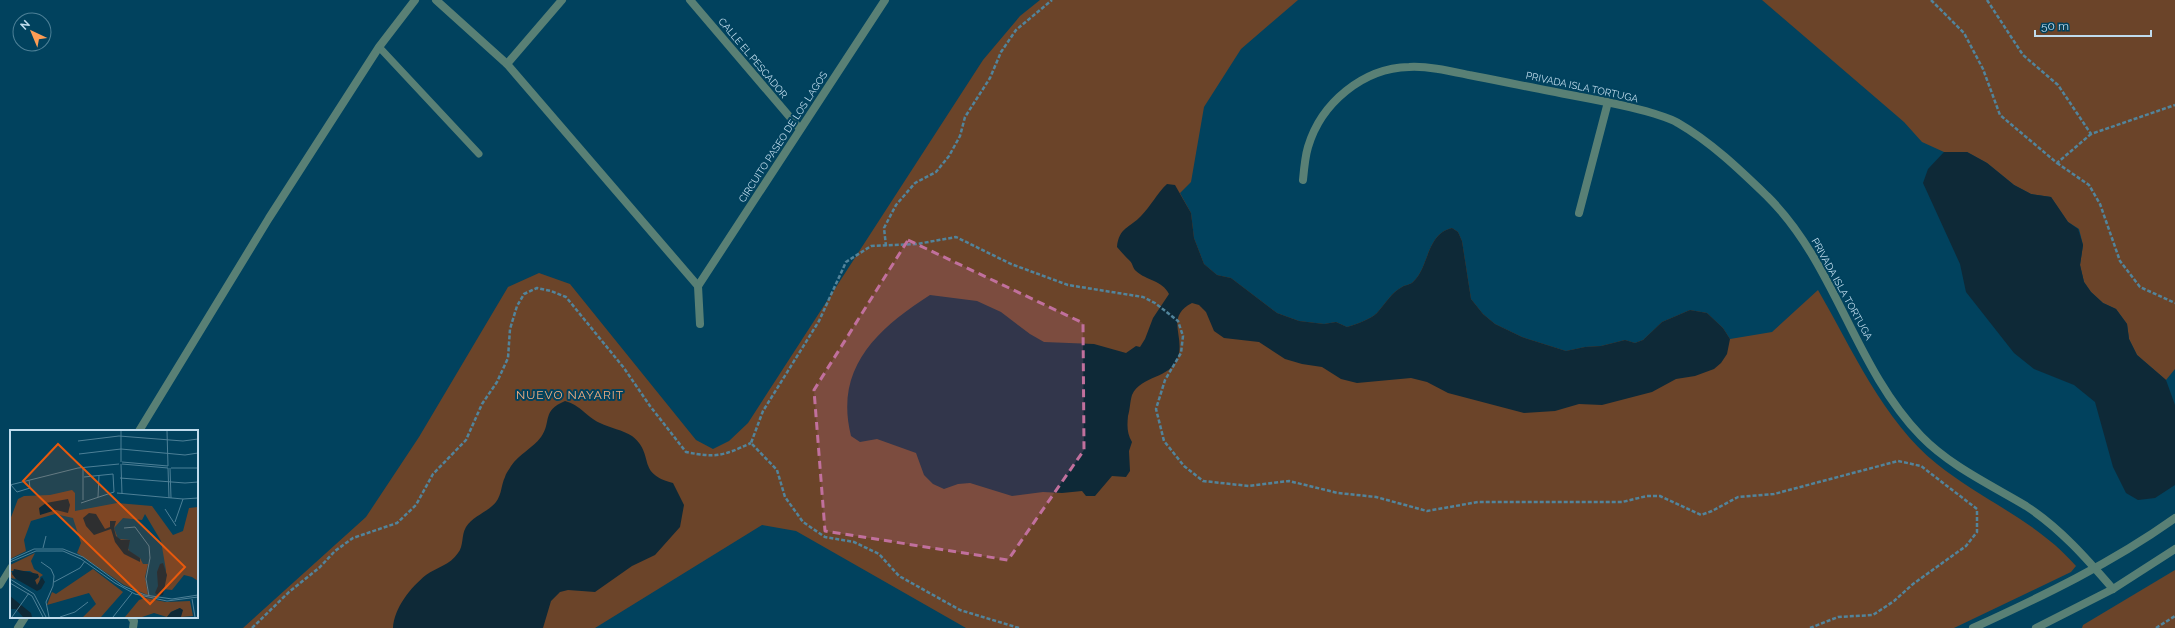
<svg xmlns="http://www.w3.org/2000/svg" width="2175" height="628" viewBox="0 0 2175 628" font-family="Raleway,sans-serif">
<style>
.green{fill:#6b4429}
.water{fill:#0e2937}
.lines{fill:none;stroke-linecap:round;stroke-linejoin:round}
.path{stroke:#52849b;stroke-width:2.5;stroke-dasharray:4 2;stroke-linecap:butt}
.service{stroke:#598075;stroke-width:7}
.minor{stroke:#598075;stroke-width:8}
.tertiary{stroke:#598075;stroke-width:8}
.marked{fill:#c1709d;fill-opacity:0.2;stroke:#c1709d;stroke-width:3;stroke-dasharray:8 5;stroke-linejoin:round}
.labels{text-anchor:middle;dominant-baseline:central;stroke-width:4;stroke-linejoin:round;paint-order:stroke}
.street-label{font-size:10px;fill:#c0dced;stroke:#01425e}
.quarter-label{font-size:12px;letter-spacing:1px;fill:#f2ae80;stroke:#01425e}
.inset-road{fill:none;stroke:#4d8097;stroke-width:1}
.view{fill:#e8590c;fill-opacity:0.15;stroke:#e8590c;stroke-width:2}
.inset-edge{fill:none;stroke:#c0dced;stroke-width:2}
</style>
<rect width="100%" height="100%" fill="#01425e"/>
<g class="green">
<path d="M1040,0H1298L1241,49L1204,107L1191,182L1180,193L1191,213L1194,238L1204,264L1217,275L1231,278L1277,313L1299,321L1324,324L1336,322L1347,327C1355,325 1371,319 1377,313C1385,304 1391,293 1402,287C1405,285 1410,285 1413,282C1429,268 1426,234 1452,228L1458,232L1462,241L1471,299L1483,314L1495,324L1522,337L1566,351L1585,347L1601,346L1625,340L1635,343L1643,340L1662,322L1690,310L1707,313L1723,328L1730,339L1772,332L1818,290C1851,347 1884,422 1937,464C1983,501 2037,521 2076,566L2071,572L1954,628H966L796,531L762,525L595,628H243L366,517L419,437L508,287L539,273L570,284L696,440L713,449L729,441L748,423L983,60L1020,16Z"/>
<polygon points="1762,0 2175,0 2175,369 2166,380 2137,355 2129,339 2127,324 2116,309 2103,303 2091,292 2084,282 2080,265 2083,245 2079,229 2068,222 2051,197 2031,194 2014,185 1987,163 1967,152 1944,152 1922,142 1904,122"/>
<polygon points="2175,570 2175,628 2082,628 2083,625"/>
</g>
<g class="water">
<polygon points="1944,152 1967,152 1987,163 2014,185 2031,194 2051,197 2068,222 2078,229 2083,245 2080,265 2084,282 2091,292 2103,303 2116,309 2127,324 2129,339 2137,355 2166,380 2175,405 2175,485 2155,498 2138,500 2126,493 2113,467 2095,402 2074,385 2034,369 2014,353 1966,292 1960,264 1923,183 1928,169"/>
<path d="M1167,184L1175,185L1191,213L1194,238L1204,264L1217,275L1231,278L1277,313L1299,321L1324,324L1336,322L1347,327C1355,325 1371,319 1377,313C1385,304 1391,293 1402,287C1405,285 1410,285 1413,282C1429,268 1426,234 1452,228L1458,232L1462,241L1471,299L1483,314L1495,324L1522,337L1566,351L1585,347L1601,346L1625,340L1635,343L1643,340L1662,322L1690,310L1707,313L1723,328L1730,339L1727,354L1721,363L1714,369L1695,376L1676,379L1652,392L1602,405L1579,404L1555,411L1524,413L1448,393L1427,382L1411,378L1357,383L1341,379L1322,367L1302,364L1285,359L1259,342L1224,338L1214,331L1206,312L1199,305L1192,303C1165,317 1185,336 1178,357C1171,379 1141,375 1132,395C1130,401 1130,410 1128,416C1127,426 1127,434 1132,442L1129,451L1130,471L1126,477L1112,476L1095,496H1086L1082,491L1062,493L1043,492L1012,496L970,483L958,484L944,489L933,484L924,475L916,453L877,439L860,442L851,436C834,368 877,329 930,295L977,301L1001,312L1030,334L1044,342L1094,344L1126,353L1136,346L1140,347L1145,339L1153,318L1169,294C1162,280 1147,281 1136,271C1133,269 1133,264 1130,261C1125,256 1121,252 1117,247C1119,227 1130,228 1141,216C1151,206 1157,193 1167,184Z"/>
<path d="M565,401C582,406 585,416 600,423C610,428 623,430 632,436C656,455 635,473 673,483L684,505L680,527L655,555L632,566L595,592L568,590L560,592L551,601L543,628H393C394,608 411,587 426,575C437,567 450,565 458,553C464,546 461,535 466,527C473,516 488,512 496,502C502,494 501,485 505,477C506,473 509,470 511,466C519,454 533,448 541,437C552,422 541,411 565,401Z"/>
</g>
<g class="lines">
<g class="path">
<polyline points="1931,0 1964,33 1983,69 2000,115 2057,163 2091,134"/>
<polyline points="1987,0 2023,55 2058,85 2091,134 2175,105"/>
<polyline points="2057,163 2089,185 2100,204 2120,261 2140,287 2175,303"/>
<polyline points="886,246 884,228 896,205 915,183 936,172 949,156 960,136 965,117 990,78 1001,52 1016,30 1052,0"/>
<path d="M252,628L289,592L320,567L335,551L353,538L397,523L416,505L433,474L466,440L482,404L497,382L508,358L510,329L517,306L524,294L537,288L551,291L566,297L624,368L650,406L686,452C716,458 723,456 751,443"/>
<polyline points="1019,628 960,610 899,576 879,554 854,542 825,537 803,522 785,497 777,470 751,443 763,411 819,321 846,262 871,246 917,244 956,237 1011,264 1068,285 1143,297 1155,303 1178,321 1183,336 1181,353 1165,380 1156,409 1164,441 1184,466 1203,481 1249,486 1289,481 1338,493 1376,497 1427,511 1478,502 1622,502 1647,496 1660,496 1701,515 1712,511 1738,497 1774,494 1898,461 1921,466 1977,509 1977,532 1966,546 1913,584 1894,601 1873,615 1838,617 1810,628"/>
<polyline points="2156,628 2175,616"/>
</g>
<g class="service">
<polyline points="379,47 479,154"/>
<polyline points="0,585 11,567"/>
</g>
<g class="minor">
<polyline points="436,0 507,64 698,286"/>
<polyline points="690,0 800,129"/>
<polyline points="507,64 562,0"/>
<path d="M1303,180C1304,169 1305,157 1308,147C1321,103 1363,68 1409,67C1429,66 1450,71 1469,75C1496,80 1523,86 1550,91C1584,98 1619,103 1652,113C1661,116 1670,118 1678,123C1711,142 1740,170 1767,196C1836,264 1854,367 1921,436C1950,466 1991,485 2026,506C2060,528 2087,559 2113,589"/>
<polyline points="1579,213 1608,102"/>
<polyline points="700,324 698,286 885,0"/>
<polyline points="139,431 269,218 379,47 415,0"/>
<polyline points="131,617 134,621 133,628"/>
<polyline points="18,628 25,617"/>
</g>
<g class="tertiary">
<path d="M1973,628C2043,596 2112,563 2175,518"/>
<polyline points="2036,628 2113,589 2175,549"/>
</g>
</g>
<path class="marked" d="M908,240L1083,323L1084,450L1008,560L825,531L814,390Z"/>
<g class="labels">
<g class="street-label">
<text transform="translate(753 58) rotate(50)">CALLE EL PESCADOR</text>
<text transform="translate(1582 87) rotate(12)">PRIVADA ISLA TORTUGA</text>
<text transform="translate(783 137) rotate(-57)">CIRCUITO PASEO DE LOS LAGOS</text>
<text transform="translate(1842 289) rotate(61)">PRIVADA ISLA TORTUGA</text>
</g>
<g class="quarter-label">
<text x="570" y="395">NUEVO NAYARIT</text>
</g>
</g>
<g transform="translate(10 430)">
<rect width="188" height="188" fill="#01425e"/>
<path d="M62,60L65,63V81L107,73L142,76L163,105L173,101L179,78L188,77V151L182,147L174,145L162,160L153,159L156,140L151,111L135,84L132,90L113,88L104,98L108,109L120,110L117,116L120,123L130,128L133,134H138L135,147L138,165L114,155L67,123L71,113L63,88L45,84L21,91L14,110L16,121L0,129V90L8,69L14,66L40,65ZM25,123L21,131L24,139L33,145L30,147L29,155H26L24,151L29,147L20,141H1L6,149L0,148V135ZM83,139L113,162L91,187H73L86,174L79,163L37,175L42,162L46,164ZM135,168L156,172L180,171L183,186L171,187L170,178L161,182L157,187L144,183L132,187H115L129,170Z" fill="#6b4429"/>
<path d="M58,69L60,75L58,83L46,80L30,85L29,78L36,73ZM79,83L86,84L95,99L100,97V91H106L104,98L106,106L111,110H120L118,120L130,128V132L114,124L105,112L101,99L84,105L76,96L73,88ZM153,133L157,145L153,165L149,166L145,163L148,156L147,142L150,134ZM4,139L28,144L29,147L25,150L27,155L32,147L35,152L31,159L27,161L6,149L2,144ZM0,166L21,183L22,187H13L6,179H0ZM170,178L173,180L171,187H157L161,182Z" fill="#0e2937"/>
<path class="inset-road" d="M111,1V32M157,1L158,36M68,11L109,6L173,11L188,9M69,24L111,19L175,25L188,23M112,32L158,36M111,34L112,64M112,34L158,38M158,38L159,68M160,38L161,68M161,38H188M110,48L175,53L188,52M0,55L68,38L109,34M1,55L7,62L20,58L19,50M107,63L173,69L188,68M88,67L89,45M73,70V37M71,73L104,62L103,44L74,47M155,79L166,96M165,92L173,69M114,98L125,97L139,116L140,128L136,149L139,166M33,118L36,106M0,130L24,119H53L73,127L113,156L135,165L162,169L188,165M0,132L26,121H53L71,129L105,153L125,164L157,171L188,167M31,132L41,139L44,146L43,156L36,172L39,187M0,149L24,164L36,187M44,152L70,138L75,131M0,153L22,166L33,187M182,169L185,187M2,187L19,163M50,187L65,182L78,172M103,187L122,163"/>
<path class="view" d="M48,14L175,137L140,174L13,51Z"/>
<rect width="188" height="188" class="inset-edge"/>
</g>
<g transform="translate(32 32) rotate(316)"><circle r="19" fill="#01425e" stroke="#4d8097"/>
<path d="M0-3L7 15L0 10L-7 15Z" fill="#fd9d55"/>
<text y="-6" font-size="11" font-weight="bold" text-anchor="middle" fill="#c0dced">N</text>
</g>
<path d="M2035 30v6h116v-6" fill="none" stroke="#c0dced" stroke-width="2"/>
<text x="2041" y="30" font-size="12" fill="#c0dced" stroke="#01425e" stroke-width="3" paint-order="stroke">50 m</text>
</svg>
